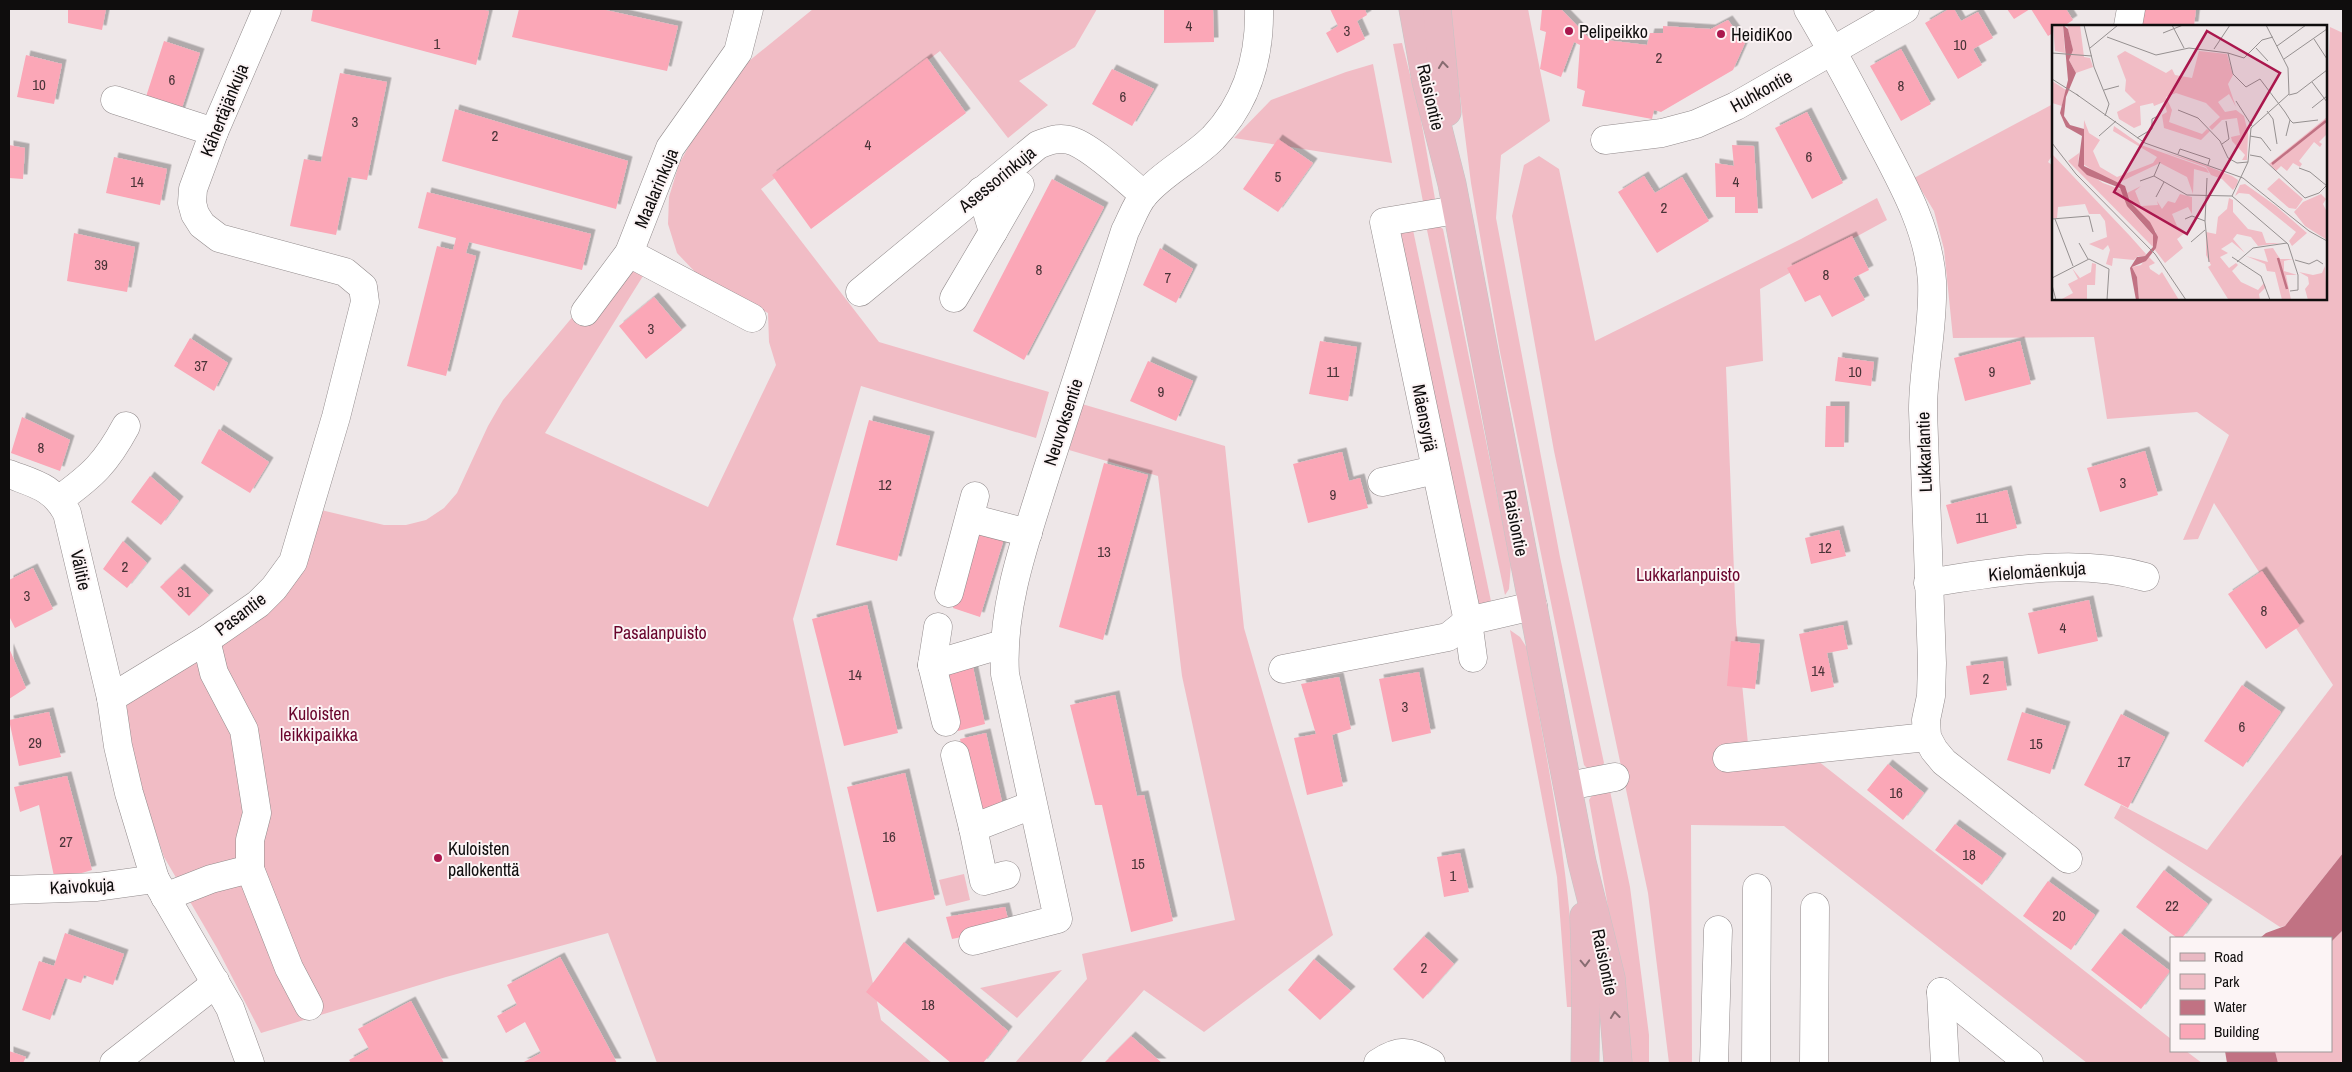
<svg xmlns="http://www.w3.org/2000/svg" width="2352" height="1072" viewBox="0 0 2352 1072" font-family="'Archivo Narrow',sans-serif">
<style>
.green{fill:#f1bcc5}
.water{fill:#c17283}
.building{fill:#fba7b7;filter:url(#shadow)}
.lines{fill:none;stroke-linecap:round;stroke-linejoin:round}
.minor-casing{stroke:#928b8c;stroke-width:29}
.major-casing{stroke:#c5c5c5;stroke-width:29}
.minor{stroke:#fff;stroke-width:28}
.major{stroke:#e9b9c3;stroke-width:28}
.oneway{stroke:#876c71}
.poi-dot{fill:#aa174d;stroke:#fcf4f5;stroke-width:2}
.labels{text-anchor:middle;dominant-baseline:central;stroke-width:4;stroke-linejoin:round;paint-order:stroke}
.number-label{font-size:15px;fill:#4a3438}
.poi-label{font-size:18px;fill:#0f0d0d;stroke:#fcf4f5;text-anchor:start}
.street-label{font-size:18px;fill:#0f0d0d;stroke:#fcf4f5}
.park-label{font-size:18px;fill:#69042c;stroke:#fcf4f5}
.inset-river{fill:none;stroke:#c17283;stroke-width:2.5}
.inset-road{fill:none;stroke:#959090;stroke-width:1}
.view{fill:#aa174d;fill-opacity:0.15;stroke:#aa174d;stroke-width:2.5}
.inset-edge{fill:none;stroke:#0f0d0d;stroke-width:2.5}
</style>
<defs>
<filter id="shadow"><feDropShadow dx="4.5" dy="-4.5" stdDeviation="0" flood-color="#0004"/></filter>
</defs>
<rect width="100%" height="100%" fill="#eee7e8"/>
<g class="green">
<polygon points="813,9 1097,9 1075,47 1019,81 1048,105 1008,138 940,51 761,189 879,342 1049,392 1036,438 861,386 793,619 881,1020 932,1063 657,1063 608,933 446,977 261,1033 217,948 164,857 128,750 123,703 295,577 311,549 321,510 384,525 406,525 426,520 444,508 457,493 488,426 503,400 590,296 618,246 648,268 545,433 708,507 776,365 769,342 768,313 698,275 677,253 668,224 669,197 679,164 701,124 738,70"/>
<polygon points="1449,9 1528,9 1550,121 1501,155 1496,218 1560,557 1604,763 1600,769 1587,768 1584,765 1500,352 1471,183"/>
<polygon points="2330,27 2343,33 2343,853 2285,926 2280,927 2114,818 2121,805 2207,850 2333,685 2214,503 2198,539 2183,540 2229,435 2197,412 2107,419 2094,337 1953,338 1944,249 1934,211 1914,178 2053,104 2053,154 2048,162 2053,166 2053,299 2326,299 2326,132"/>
<polygon points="1402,43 1420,114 1435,199 1423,202 1393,44"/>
<polygon points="1373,64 1392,163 1234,138 1271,100 1346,72"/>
<polygon points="1539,156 1559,169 1595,341 1801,239 1877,198 1887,220 1760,289 1763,361 1726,367 1736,623 1749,754 1818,761 2171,1039 2171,1051 2186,1051 2202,1063 2087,1063 1784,826 1691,825 1692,1063 1669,1063 1648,893 1554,451 1512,216 1524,165"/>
<polygon points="1439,226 1443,229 1511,564 1509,589 1505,595 1427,230 1430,227"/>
<polygon points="1393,228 1413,230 1492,606 1481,606 1472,602"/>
<polygon points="1082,404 1225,446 1244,628 1333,935 1204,1032 1144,990 1080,1063 1015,1063 1087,979 1082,954 1235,920 1182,676 1158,476 1069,450"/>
<path d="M1510,630L1520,637L1527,648C1544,746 1565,843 1572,942C1573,963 1572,985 1573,1007H1567L1557,877Z"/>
<polygon points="1610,791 1630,887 1649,1035 1649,1063 1627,1063 1627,1033 1606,895 1589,800 1593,794"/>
<polygon points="964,874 970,900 946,906 939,880"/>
<polygon points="2343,930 2343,1063 2278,1063 2275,1051 2331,1051 2331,942"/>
<polygon points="1062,970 1017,1018 980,988"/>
</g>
<g class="water">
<polygon points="2343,853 2343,930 2331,942 2331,938 2260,938 2266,933 2285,926"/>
<polygon points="2225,1051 2275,1051 2278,1063 2227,1063"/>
</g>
<g class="building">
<polygon points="68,9 106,9 102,30 68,23"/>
<polygon points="313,9 480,9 489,11 476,65 311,21"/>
<polygon points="519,9 601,9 678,26 667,71 512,37"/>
<polygon points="1164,9 1213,9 1214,42 1164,43"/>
<polygon points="1330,9 1365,9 1367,15 1357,21 1365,39 1337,53 1326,33 1338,26"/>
<polygon points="1542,9 1561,9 1589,38 1647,45 1650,33 1663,33 1663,26 1711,29 1728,20 1745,43 1733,70 1661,112 1654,110 1652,119 1582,106 1585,91 1577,88 1580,45 1574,42 1561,77 1540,69 1546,32 1540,30"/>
<polygon points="1949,9 1954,9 1961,21 1978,12 1993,38 1973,49 1982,65 1958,79 1925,23"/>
<polygon points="2007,9 2030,9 2014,19"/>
<polygon points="2031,9 2066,9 2073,20 2064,26 2053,26 2053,33 2048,36"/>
<polygon points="2143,9 2196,9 2194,26 2142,26"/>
<polygon points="164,41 200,53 179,117 143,106"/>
<polygon points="1901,49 1931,104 1901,121 1870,66"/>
<polygon points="26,55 62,64 54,104 17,97"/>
<polygon points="927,58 966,113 811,229 772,175"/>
<polygon points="1112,69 1154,89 1132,126 1092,104"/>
<polygon points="340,73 387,82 367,180 348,177 336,235 290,226 304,159 321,162"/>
<polygon points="455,109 628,161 616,209 442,161"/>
<polygon points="1807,112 1843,183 1812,199 1775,128"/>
<polygon points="1278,139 1313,163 1278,212 1243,189"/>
<polygon points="9,145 25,148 23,179 9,178"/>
<polygon points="1732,145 1754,146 1758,213 1735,213 1735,197 1716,197 1715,163 1734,166"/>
<polygon points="114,157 167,169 160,205 106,193"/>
<polygon points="1644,176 1655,193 1682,177 1709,221 1657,253 1618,192"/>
<polygon points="1052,179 1104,207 1024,360 973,331"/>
<polygon points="427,192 591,234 582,270 469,242 466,253 476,256 446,376 407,366 437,246 453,250 456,238 418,228"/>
<polygon points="74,233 135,247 127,292 67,281"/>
<polygon points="1852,236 1869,270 1853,278 1865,300 1832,317 1820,295 1805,302 1787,268"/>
<polygon points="1160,248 1193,269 1176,303 1143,285"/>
<polygon points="654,297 682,330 646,359 619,326"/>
<polygon points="190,338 228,363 214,391 174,366"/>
<polygon points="1320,341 1357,347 1348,401 1309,394"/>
<polygon points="2020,341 2031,384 1965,401 1954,358"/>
<polygon points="1838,357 1874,362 1871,386 1835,381"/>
<polygon points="1148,361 1193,381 1176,421 1130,401"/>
<polygon points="1826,406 1845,406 1844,447 1825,447"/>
<polygon points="22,417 70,440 60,471 11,453"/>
<polygon points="869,420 930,436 897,561 836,545"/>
<polygon points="219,429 269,462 250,493 201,463"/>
<polygon points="2145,451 2158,495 2100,512 2087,468"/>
<polygon points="1342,452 1349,481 1360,478 1368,508 1308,523 1293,464"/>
<polygon points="1104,463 1148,475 1103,640 1059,627"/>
<polygon points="150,476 179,501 161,525 131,502"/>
<polygon points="2007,490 2017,528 1957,544 1946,505"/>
<polygon points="1839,530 1846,556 1811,564 1805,538"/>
<polygon points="974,531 1004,539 980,617 953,608"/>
<polygon points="123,541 147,563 127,588 103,569"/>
<polygon points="33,568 53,609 15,628 9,616 9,580"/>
<polygon points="180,568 209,595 189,616 160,587"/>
<polygon points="2262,571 2300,626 2266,649 2228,594"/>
<polygon points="2089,600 2098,641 2038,654 2028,613"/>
<polygon points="867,605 898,733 844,746 812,619"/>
<polygon points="1843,625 1848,649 1827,653 1834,687 1811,692 1799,634"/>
<polygon points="1731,641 1760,644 1755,689 1727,686"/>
<polygon points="9,648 26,688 9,699"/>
<polygon points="2003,661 2007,690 1970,695 1966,666"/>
<polygon points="973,667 985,724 958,731 945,675"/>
<polygon points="1419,672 1431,733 1392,742 1379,679"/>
<polygon points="1339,677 1351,729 1332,735 1343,786 1307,795 1294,738 1316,734 1301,684"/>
<polygon points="2242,685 2281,712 2243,767 2204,741"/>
<polygon points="1115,695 1137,796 1144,795 1173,921 1131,932 1102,805 1095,805 1070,705"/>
<polygon points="49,712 61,757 19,766 9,720"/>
<polygon points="2022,712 2066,726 2050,774 2007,760"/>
<polygon points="2121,714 2165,737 2128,808 2084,785"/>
<polygon points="986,733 1003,806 977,813 960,739"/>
<polygon points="1888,764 1924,793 1903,820 1867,790"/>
<polygon points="905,773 935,899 877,912 847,787"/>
<polygon points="67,776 92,870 55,881 39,805 20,812 14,787"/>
<polygon points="1955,824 2002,858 1982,885 1935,850"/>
<polygon points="1460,853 1469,892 1444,897 1437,857"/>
<polygon points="2164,870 2208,904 2182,938 2177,938 2136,907"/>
<polygon points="2048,881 2095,915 2071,950 2023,916"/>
<polygon points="1005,907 1010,927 952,939 946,917"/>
<polygon points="65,933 124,954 113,985 84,975 81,983 65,978 50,1020 22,1010 39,961 54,966"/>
<polygon points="2120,933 2170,971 2141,1009 2091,970"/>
<polygon points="1424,936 1454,964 1423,999 1393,969"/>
<polygon points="904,942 1008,1031 983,1063 951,1063 866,992"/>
<polygon points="560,957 617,1063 522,1063 541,1053 525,1022 506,1033 497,1016 517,1005 507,985"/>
<polygon points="1314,959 1351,991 1320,1020 1288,990"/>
<polygon points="411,1001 444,1063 351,1063 349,1060 369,1049 358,1029"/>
<polygon points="1131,1036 1162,1063 1104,1063"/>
<polygon points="9,1051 26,1057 23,1063 9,1063"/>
</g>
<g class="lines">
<g class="minor-casing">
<g id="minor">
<path d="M1808,9C1832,49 1854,91 1876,133C1900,179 1929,228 1932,281C1934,325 1923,367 1923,410L1932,663L1931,696L1926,720L1927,737L1934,750L1944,762L2068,859"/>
<polyline points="2128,26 2131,9"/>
<polyline points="115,100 214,132"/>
<polyline points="1605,140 1662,133 1696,124 1736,106 1905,9"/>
<polyline points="1456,210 1384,222 1468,621 1473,658"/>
<polyline points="993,232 1020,185"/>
<polyline points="629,253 752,318"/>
<path d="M860,292L1038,145C1048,141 1058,137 1069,140C1090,145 1126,180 1144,195"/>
<polyline points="954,298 993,232 981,191"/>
<polyline points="585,312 629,253 670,148 738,52 749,9"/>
<path d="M9,474C35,484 53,487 67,513L111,698"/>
<polyline points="1382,482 1435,470"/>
<path d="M60,499C93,475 106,463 126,426"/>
<polyline points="970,518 1028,533"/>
<path d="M1928,583C1998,572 2077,557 2145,577"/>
<polyline points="949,593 975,496"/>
<polyline points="938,627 932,665 946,722"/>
<polyline points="206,640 214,673 244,730 257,813 250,840 250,869 289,968 309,1006"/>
<polyline points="932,665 1003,644"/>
<polyline points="1283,669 1448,637 1468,621 1533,606"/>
<polyline points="955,755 973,828"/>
<polyline points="1727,758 1927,737"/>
<polyline points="1568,786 1615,777"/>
<polyline points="1006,875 984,881 973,828 1032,805"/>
<polyline points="9,890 97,887 155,879"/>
<polyline points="165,897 211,879 250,869"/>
<path d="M973,941L1058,919L1005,674C1001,605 1026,539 1046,474C1072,393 1099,312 1125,231C1131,220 1136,204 1145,194C1164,172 1192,159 1213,138C1247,102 1260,57 1259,9"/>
<polyline points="1941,992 2029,1063"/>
<polyline points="1941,992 1945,1063"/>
<polyline points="114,1063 206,991 215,981"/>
<polyline points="250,1063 230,1008 155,879 129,793 118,746 111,698 206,640 258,604 274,588 293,562 336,417 365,302 363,287 345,272 219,238 202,225 195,214 192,203 193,189 214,132 267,9"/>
<path d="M1378,1063C1399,1049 1409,1050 1431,1063"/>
<polyline points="1714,1063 1718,930"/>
<polyline points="1756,1063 1757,888"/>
<polyline points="1814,1063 1815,907"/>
</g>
</g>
<g class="major-casing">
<g id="major">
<polyline points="1413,9 1426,81 1452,184 1582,862 1611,978 1618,1063"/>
<polyline points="1437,9 1447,112"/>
<polyline points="1584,916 1586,980 1585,1063"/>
</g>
</g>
<use href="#minor" class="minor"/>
<use href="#major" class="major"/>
</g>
<defs><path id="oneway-chevron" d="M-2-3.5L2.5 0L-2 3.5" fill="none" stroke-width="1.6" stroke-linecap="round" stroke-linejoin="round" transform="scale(1.25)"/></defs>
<g class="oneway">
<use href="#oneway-chevron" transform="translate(1443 65) rotate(-96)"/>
<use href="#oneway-chevron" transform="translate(1585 963) rotate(88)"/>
<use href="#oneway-chevron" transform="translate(1615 1015) rotate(-96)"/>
</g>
<g class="poi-dot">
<circle cx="1569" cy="31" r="5"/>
<circle cx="1721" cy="34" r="5"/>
<circle cx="438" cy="858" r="5"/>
</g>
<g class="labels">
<g class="number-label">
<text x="1189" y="25">4</text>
<text x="1347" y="30">3</text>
<text x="437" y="43">1</text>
<text x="1960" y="44">10</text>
<text x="1659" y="57">2</text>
<text x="172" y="79">6</text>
<text x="39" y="84">10</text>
<text x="1901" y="85">8</text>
<text x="1123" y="96">6</text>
<text x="355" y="121">3</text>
<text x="495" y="135">2</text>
<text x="868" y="144">4</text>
<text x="1809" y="156">6</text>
<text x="1278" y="176">5</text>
<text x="137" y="181">14</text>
<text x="1736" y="181">4</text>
<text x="1664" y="207">2</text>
<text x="101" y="264">39</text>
<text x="1039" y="269">8</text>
<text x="1826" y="274">8</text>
<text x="1168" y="277">7</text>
<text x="651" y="328">3</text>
<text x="201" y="365">37</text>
<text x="1333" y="371">11</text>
<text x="1855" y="371">10</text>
<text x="1992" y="371">9</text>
<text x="1161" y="391">9</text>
<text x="41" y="447">8</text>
<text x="2123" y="482">3</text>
<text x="885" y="484">12</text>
<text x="1333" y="494">9</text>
<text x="1982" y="517">11</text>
<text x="1825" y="547">12</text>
<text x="1104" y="551">13</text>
<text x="125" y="566">2</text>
<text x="184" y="591">31</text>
<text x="27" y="595">3</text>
<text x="2264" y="610">8</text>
<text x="2063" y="627">4</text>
<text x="1818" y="670">14</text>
<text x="855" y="674">14</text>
<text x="1986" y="678">2</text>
<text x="1405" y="706">3</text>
<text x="2242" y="726">6</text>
<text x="35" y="742">29</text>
<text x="2036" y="743">15</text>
<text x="2124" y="761">17</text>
<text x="1896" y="792">16</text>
<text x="889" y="836">16</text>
<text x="66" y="841">27</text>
<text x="1969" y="854">18</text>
<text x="1138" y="863">15</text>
<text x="1453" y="875">1</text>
<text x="2172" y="905">22</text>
<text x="2059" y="915">20</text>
<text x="1424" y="967">2</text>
<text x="928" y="1004">18</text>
</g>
<g class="poi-label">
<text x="1579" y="31">Pelipeikko</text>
<text x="1731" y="34">HeidiKoo</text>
<text x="448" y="848">Kuloisten<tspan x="448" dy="21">pallokenttä</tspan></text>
</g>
<g class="street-label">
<text transform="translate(1761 91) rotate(-29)">Huhkontie</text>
<text transform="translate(1431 97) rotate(77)">Raisiontie</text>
<text transform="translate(224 110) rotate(-68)">Kähertäjänkuja</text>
<text transform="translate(997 179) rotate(-39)">Asessorinkuja</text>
<text transform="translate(656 188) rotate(-67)">Maalarinkuja</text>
<text transform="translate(1425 418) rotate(79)">Mäensyrjä</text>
<text transform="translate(1063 422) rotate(-72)">Neuvoksentie</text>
<text transform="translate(1924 452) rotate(-92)">Lukkarlantie</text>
<text transform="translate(1516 523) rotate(79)">Raisiontie</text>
<text transform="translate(81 570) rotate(78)">Välitie</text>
<text transform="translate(2037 571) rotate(-4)">Kielomäenkuja</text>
<text transform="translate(240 614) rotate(-37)">Pasantie</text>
<text transform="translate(82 886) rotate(-3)">Kaivokuja</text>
<text transform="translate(1605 962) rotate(78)">Raisiontie</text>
</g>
<g class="park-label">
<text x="1688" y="574">Lukkarlanpuisto</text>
<text x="660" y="632">Pasalanpuisto</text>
<text x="319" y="713">Kuloisten<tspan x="319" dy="21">leikkipaikka</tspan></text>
</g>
</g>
<g transform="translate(2052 25)">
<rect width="275" height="275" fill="#eee7e8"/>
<path d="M1,0H11L13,28L3,26ZM15,0H28L32,32L38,33L41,42L24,48L17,35L20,21ZM73,26L114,48L120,44L123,50L140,53L147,26L175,29L181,50L176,59L184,82L177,69L166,77L173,87L184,85L192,91L196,108L195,135H190L193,130L180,116L179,112L188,110L185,93L170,95L160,105L157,102L168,92L154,78L124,68L114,72L120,85L117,97L150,109L155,104L158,106L149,115L112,103L110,90L115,87L112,77L102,81L101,78L88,81L89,100L82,103L67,94L65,87L84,77L73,66L74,55L65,31ZM0,56L14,65L10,81L0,78ZM275,92V109L267,117L270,119L268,122L262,117L247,136L250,139L248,142L241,138L235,146L229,141L224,146L217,139ZM32,95L37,108L48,115L41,126L48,142L65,152L101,138L105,132L61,106L62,101L89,120L154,143L157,148L142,144L141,169L135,152L108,138L66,158L57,156L31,139ZM112,127L145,137L180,151L186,155L185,160L181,165L170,154L159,150L154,142ZM27,128L26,141L51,158L70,165L79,186L101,210V222L16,136ZM0,129L78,211L94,229L93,231H86L82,235L61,233L60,241L54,239L58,225L56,220L51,225L37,219L55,212L53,196L48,189H37L33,179L6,182L5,193H0ZM227,153L251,174L244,184L237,183L215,164ZM193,159L224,181L255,208L240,221L237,216L244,207L197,169L187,168L183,171L188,160ZM89,161L83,166L89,181L106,180L105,176L110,184L116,176L123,178L128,169L140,172V189L136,182L120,189L125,201L134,207L125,214L131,223L113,238L103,225L104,207L81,181L75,168ZM269,169L274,174L271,179L275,187V215L253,201L242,187L251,177ZM177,173L181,175V187L196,204L210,207L214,218H229L206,221L199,212L185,209L181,214L193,228L180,217L169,224L176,228L168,232L177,243L184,238L186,240L180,246L189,257L206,265L212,258L214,262L207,269L208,275L176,274L156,242L159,240L154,230V207L164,209L166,192L175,184ZM221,223L228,234H241L232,236V246L245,250H234L239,275H230L223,247L215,246L213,239L194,231L216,237L212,224ZM96,231L103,238L97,241L98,244L107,250L110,247L127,275H87L85,252L80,242L89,240ZM40,238L44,239L43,260H35V275H8L21,268L16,259L26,254L20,243L28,253L39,247ZM273,241L275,275H256L253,264L257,259L256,252L247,247L261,250L270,248Z" fill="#f1bcc5"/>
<path d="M11,0L16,4L21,25L17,35L24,48L14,72L12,91L18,100L32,104V141L73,161L78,177L98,197L106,212L104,223L94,236L80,242L85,252L87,275H84L78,243L85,232L93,231L101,222V210L75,181L68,163L35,150L26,141L30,111L14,102L8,88L16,55Z" fill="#c17283"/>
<path class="inset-river" d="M220,139L274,96M226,233L235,264"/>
<path class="inset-road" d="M32,0L42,42L57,79L53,91M120,0L132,23M111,8L131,0M55,12L104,30L137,23L176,28L181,49L194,62L208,54L233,87L238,95L234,111M262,14L275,34M225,21L254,0M38,23L66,0M204,23L216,36M162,24L178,0M0,28L40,31M176,28L192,33L210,15L221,12M232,34L275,4M0,54L27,71M260,57L275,77M52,65L67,61M24,69L93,118L191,153L257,206L275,216M237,70L245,68L275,45M184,76L200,101M260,83L275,71M126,85L146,93L168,116L176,133L185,138L196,137M215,86L221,94L225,119M238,95L241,98L266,95M47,111L64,96M198,111L209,113L219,126M85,113L100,104V94L106,91M0,118L24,149L103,229L134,275M170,119L177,114L174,96M126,129L128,124L158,134L156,140M198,130L209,132L253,173L267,168L275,160M247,143L258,147L275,161M102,151L108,137M155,153L153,196L157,237M88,156L102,151L135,170L180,171L196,137L199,103L237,69L236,43L214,0M180,171L236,219L246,250V265L238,266M104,172L112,157M0,194L37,191L41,207M3,194L21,241M133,194L140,191L153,196M139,217L153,205M27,218L36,234M180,232L209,251L218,275M243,235L257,239L265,235L271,239M185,237L201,223L235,218M0,253L37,234L57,244L55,275M0,260L4,275"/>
<path class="view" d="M155,6L228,48L135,209L62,167Z"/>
<rect width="275" height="275" class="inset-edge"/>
</g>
<rect width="2352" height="1072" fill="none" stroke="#0f0d0d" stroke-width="20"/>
<rect x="2170" y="937" width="162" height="115" fill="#fcf4f5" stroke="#9d9898"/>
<rect x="2180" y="953" width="25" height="8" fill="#e9b9c3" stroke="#9d9898"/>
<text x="2214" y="962" font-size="15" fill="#0f0d0d">Road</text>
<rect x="2180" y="974" width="25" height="15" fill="#f1bcc5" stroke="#9d9898"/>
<text x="2214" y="987" font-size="15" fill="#0f0d0d">Park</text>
<rect x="2180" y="1000" width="25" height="15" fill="#c17283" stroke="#9d9898"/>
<text x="2214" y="1012" font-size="15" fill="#0f0d0d">Water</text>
<rect x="2180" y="1024" width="25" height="15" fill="#fba7b7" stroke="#9d9898"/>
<text x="2214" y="1037" font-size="15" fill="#0f0d0d">Building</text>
</svg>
